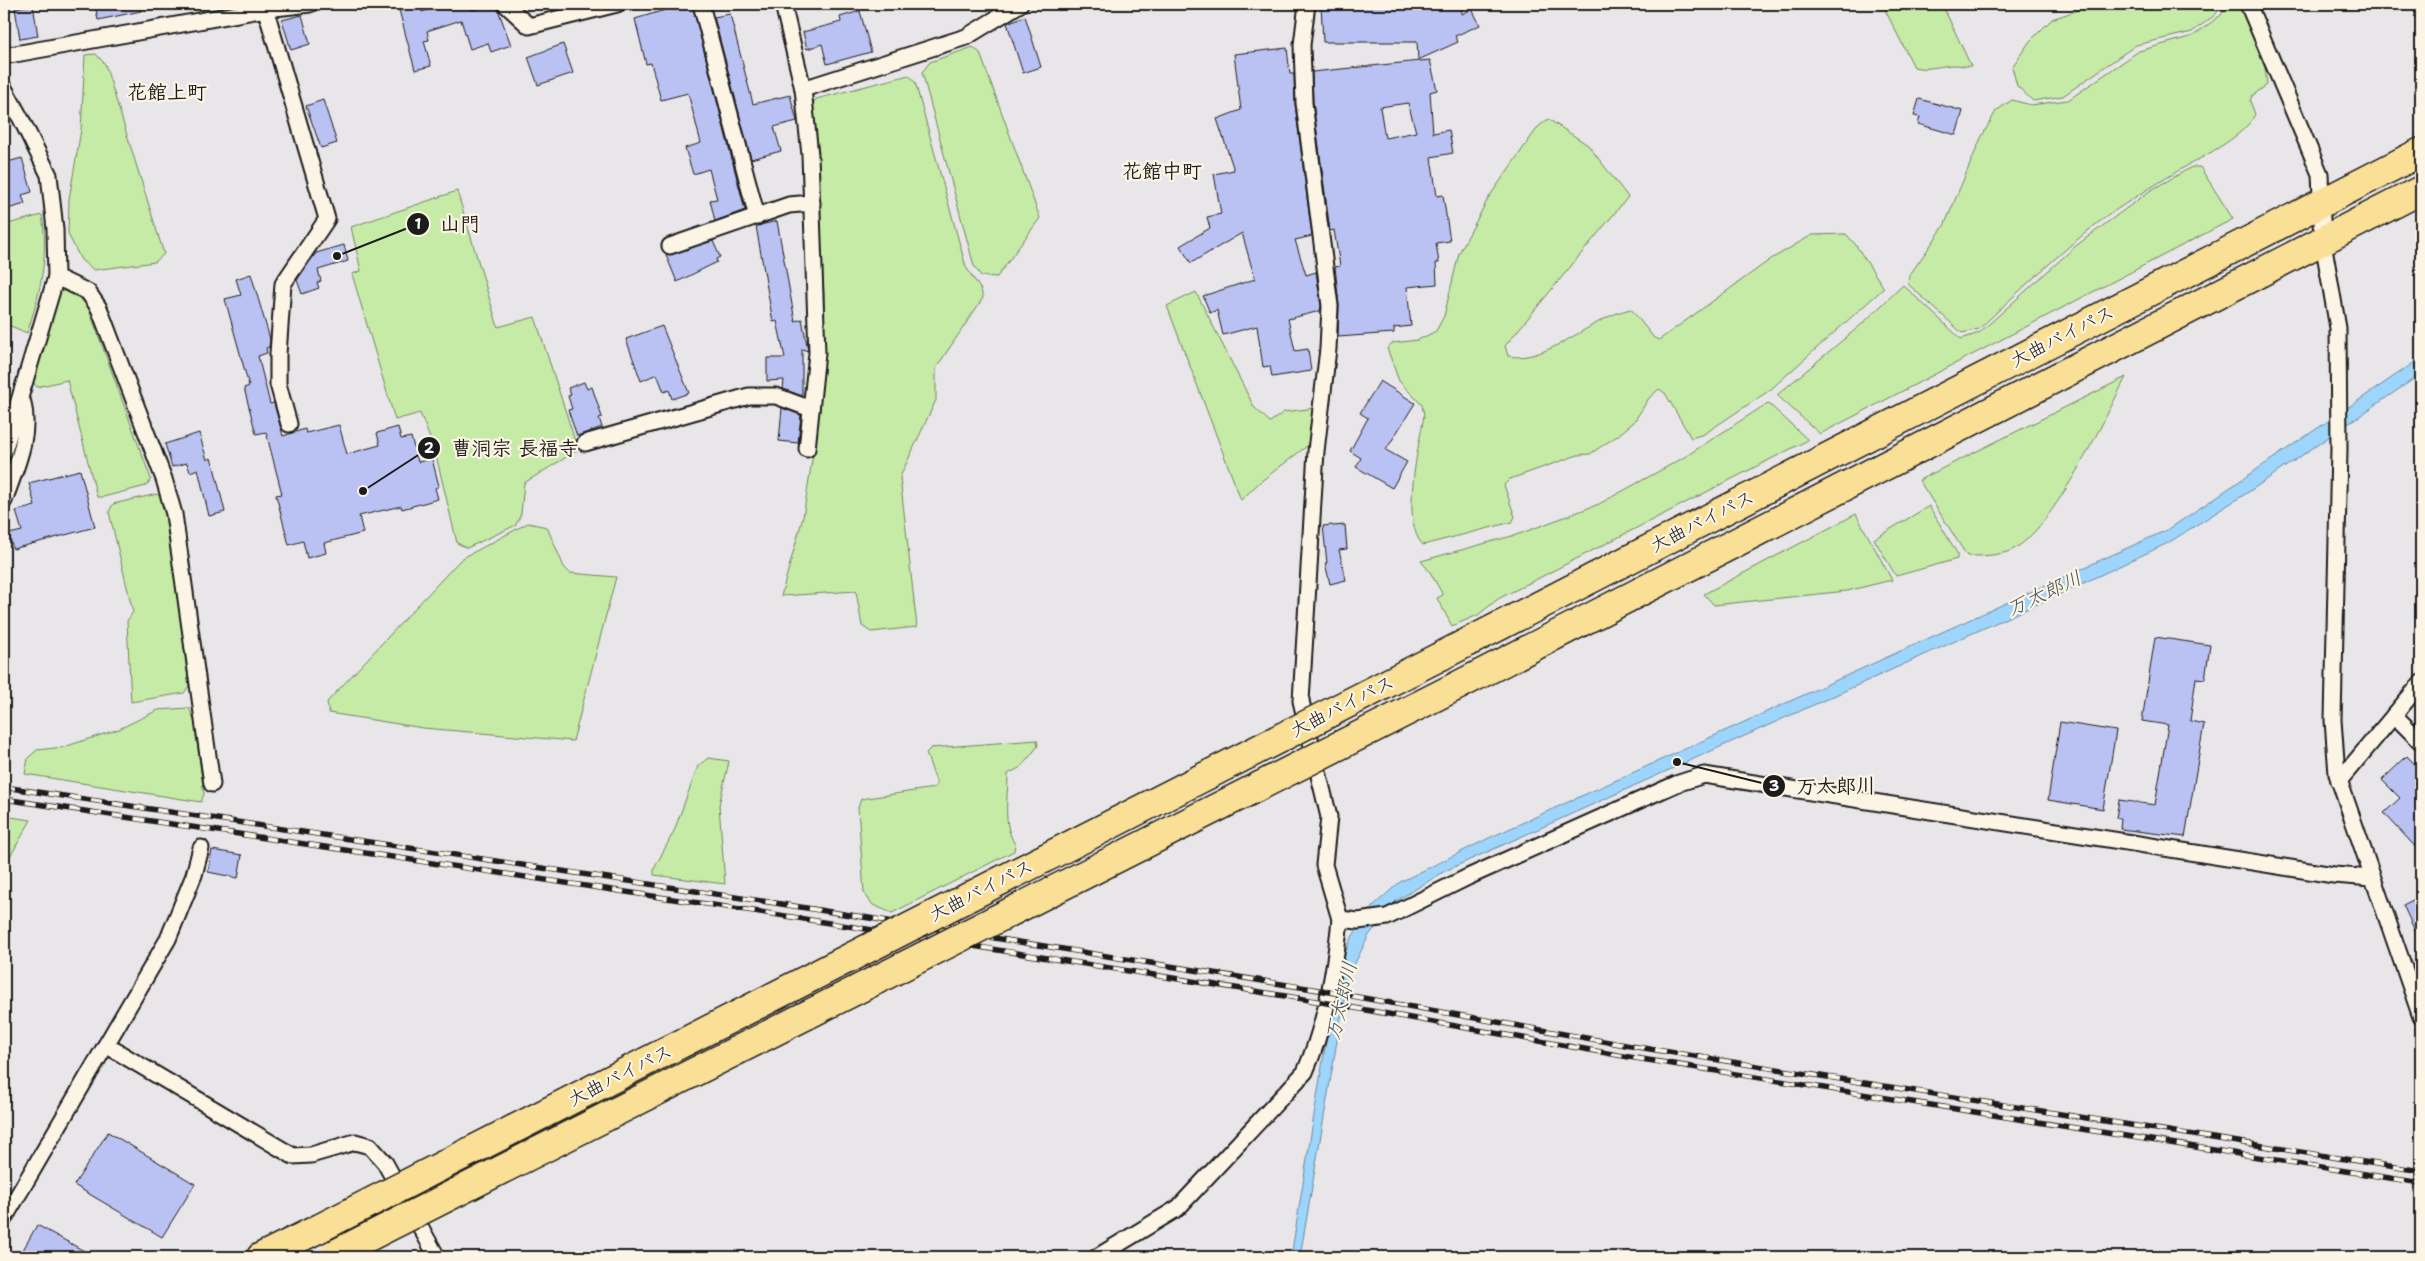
<svg xmlns="http://www.w3.org/2000/svg" width="2425" height="1261" viewBox="0 0 2425 1261" font-family="'Shantell Sans','Klee One',sans-serif">
<style>
.green{fill:#c5eba6;stroke:#708461}
.water{fill:#9dd5fc;stroke:#698ba2}
.building{fill:#bac2f3;stroke:#1c1c1c;fill-rule:evenodd}
.lines{fill:none;stroke-linecap:round;stroke-linejoin:round}
.street-casing{stroke:#1c1c1c;stroke-width:19}
.highway-casing{stroke:#1c1c1c;stroke-width:31}
.street{stroke:#fcf5e5;stroke-width:15}
.highway{stroke:#fadf96;stroke-width:28}
.rail-casing{stroke:#1c1c1c;stroke-width:5.5}
.rail{stroke:#fcf5e5;stroke-width:4;stroke-dasharray:11;stroke-linecap:butt}
.highway-bridge-casing{stroke:#1c1c1c;stroke-width:31;stroke-linecap:butt}
.highway-bridge{stroke:#fadf96;stroke-width:28}
.labels{text-anchor:middle;dominant-baseline:central;stroke-width:4.5;stroke-linejoin:round;paint-order:stroke}
.street-label{font-size:19px;fill:#1c1c1c;stroke:#fcf5e5}
.neighbourhood-label{font-size:20px;font-weight:bold;fill:#1c1c1c;stroke:#fcf5e5}
.water-label{font-size:20px;font-style:italic;fill:#43545f;stroke:#fcf5e5}
.leader{fill:none;stroke:#1c1c1c;stroke-width:2}
.callout-dot{fill:#1c1c1c;stroke:#fcf5e5;stroke-width:2}
.mark-label{font-size:15px;text-anchor:middle;font-weight:bold;fill:#fff}
.callout-label{font-size:20px;text-anchor:middle;font-weight:bold;fill:#1c1c1c;stroke:#fcf5e5;stroke-width:4.5;stroke-linejoin:round;paint-order:stroke}
</style>
<rect width="100%" height="100%" fill="#e8e6e9"/>
<filter id="ink" filterUnits="userSpaceOnUse"><feTurbulence type="fractalNoise" baseFrequency=".02" numOctaves="2"/><feDisplacementMap in="SourceGraphic" scale="10" xChannelSelector="R" yChannelSelector="G"/><feConvolveMatrix kernelMatrix="1 2 1 2 8 2 1 2 1" color-interpolation-filters="sRGB"/></filter>
<g filter="url(#ink)">
<g class="green">
<path d="M1882,4H1942L1971,66C1964,67 1961,65 1955,65C1941,65 1928,71 1914,67Z"/>
<polygon points="2112,4 2223,4 2215,15 2192,32 2136,45 2063,96 2033,101 2017,86 2012,67 2030,41 2052,19 2087,7"/>
<path d="M2229,4H2240L2265,68L2267,85L2252,96L2250,101L2255,114C2245,138 2195,160 2173,174C2148,189 2122,205 2099,222C2057,255 2018,292 1979,329L1962,333L1908,284L1909,276L1944,226L1981,138L1996,111L2012,100L2031,105L2068,100L2139,51L2193,36L2221,15Z"/>
<polygon points="973,47 980,53 1040,218 997,277 981,276 974,266 922,72 930,62"/>
<polygon points="96,54 105,64 164,254 155,262 94,270 81,260 68,234 69,199 81,130 85,55"/>
<polygon points="909,75 915,82 966,267 981,290 983,298 936,368 936,400 900,477 917,627 871,632 862,626 856,591 781,596 803,517 813,454 823,348 824,294 812,105 816,99"/>
<path d="M1548,119L1588,145L1628,197L1505,346L1508,356C1548,364 1593,316 1631,309L1654,338L1659,340L1771,259L1812,235L1846,234L1855,244L1884,288L1770,390L1704,434L1691,438L1665,393L1659,389L1649,398L1634,422L1617,436L1590,454L1578,455L1510,479L1504,485L1515,517L1512,522L1423,545C1400,522 1419,446 1424,415L1422,405L1399,381L1387,348L1392,343L1418,340L1436,331L1444,316L1459,253L1489,197L1538,127Z"/>
<polygon points="2192,167 2200,167 2233,219 1820,434 1777,395 1862,324 1903,285 1961,339 1979,333 2077,245 2151,190"/>
<polygon points="457,191 498,327 535,317 578,450 524,483 521,514 516,525 467,548 457,543 435,451 420,413 395,420 352,274 361,271 351,227"/>
<path d="M42,215C49,255 40,295 27,333L4,323V225Z"/>
<polygon points="68,291 77,295 88,307 151,479 146,486 103,497 97,497 67,380 37,387 33,382 59,292"/>
<polygon points="1196,292 1254,407 1270,422 1284,412 1315,408 1314,429 1307,446 1260,482 1241,500 1167,306"/>
<path d="M2126,377C2105,418 2052,531 2012,550C1999,556 1981,556 1967,556L1919,480Z"/>
<polygon points="1768,403 1808,440 1498,599 1478,615 1452,626 1437,598 1443,595 1430,572 1421,561 1519,534 1599,504 1683,458"/>
<polygon points="157,494 163,501 173,564 189,686 184,693 131,702 127,621 133,612 109,512 113,504"/>
<polygon points="1929,506 1957,553 1957,559 1896,576 1874,539"/>
<polygon points="1856,514 1892,580 1847,591 1714,605 1704,594"/>
<polygon points="528,523 547,527 564,567 570,573 616,577 573,741 423,728 329,713 327,702 461,559"/>
<polygon points="189,708 194,719 204,794 201,802 25,774 28,758 37,750 64,747 119,729 158,710"/>
<path d="M1037,740L1038,746L1021,767L1008,774C1008,798 1002,824 1015,844L1014,851L892,913L873,905L864,893L858,808L861,799L934,788L937,784L926,753L931,748Z"/>
<polygon points="708,758 729,761 719,805 725,884 654,875 654,869 674,831 698,766"/>
<polygon points="4,816 31,820 4,867"/>
</g>
<polygon class="water" points="2421,358 2421,374 2247,493 2168,543 2073,588 1445,871 1396,901 1369,935 1348,977 1300,1257 1291,1257 1336,980 1350,940 1373,906 1400,882 1489,838 2169,529"/>
<g class="building">
<polygon points="95,4 140,4 141,11 98,20"/>
<polygon points="448,4 470,4 472,10 496,4 511,45 491,52 488,43 470,49 461,20 427,31 429,40 424,41 431,66 415,70 399,10 420,5 422,12"/>
<polygon points="685,4 692,4 745,210 715,221 710,200 717,199 709,169 693,174 685,148 701,143 688,93 661,100 651,63 646,64 635,19"/>
<polygon points="1321,4 1461,4 1462,14 1472,9 1480,25 1455,36 1458,42 1418,60 1417,42 1323,42"/>
<polygon points="33,5 38,36 20,39 15,8"/>
<polygon points="860,11 871,52 827,64 822,44 807,49 803,32 841,22 840,17"/>
<polygon points="730,14 753,104 790,95 797,121 774,127 781,151 751,159 714,17"/>
<polygon points="302,15 310,44 291,50 282,20"/>
<polygon points="1025,16 1041,67 1023,73 1007,23"/>
<polygon points="563,44 573,73 538,85 528,57"/>
<polygon points="1287,48 1290,74 1294,74 1295,104 1312,236 1295,240 1306,275 1316,272 1321,306 1320,311 1288,319 1295,351 1308,349 1311,371 1272,377 1270,366 1263,367 1257,326 1223,335 1217,310 1210,313 1203,296 1255,279 1242,233 1191,263 1180,246 1210,228 1207,217 1221,214 1214,174 1234,170 1217,119 1241,110 1234,54"/>
<path d="M1430,60L1437,90L1430,92L1433,133L1449,130L1453,153L1431,157L1437,196L1443,195L1450,241L1436,243L1439,263H1436L1437,284L1407,287L1411,326L1394,328V333L1338,337L1339,305L1335,267L1340,266L1334,230L1330,231L1313,102L1312,72ZM1408,103L1416,132L1385,138L1380,107Z"/>
<polygon points="1919,99 1963,111 1956,135 1918,124 1920,117 1914,116"/>
<polygon points="323,100 337,143 321,148 306,106"/>
<polygon points="22,158 32,192 22,195 25,204 4,210 4,163"/>
<polygon points="777,221 795,321 802,319 807,345 808,351 802,349 802,396 783,389 784,380 767,381 767,358 785,358 777,321 773,322 756,226"/>
<polygon points="713,241 720,257 716,259 717,262 677,282 666,255"/>
<polygon points="344,245 348,261 318,270 321,281 317,283 319,288 302,294 297,280 316,253"/>
<polygon points="251,274 270,339 269,347 266,348 267,353 258,356 270,404 274,403 283,436 305,429 306,433 339,425 347,454 380,445 377,433 398,427 401,439 411,437 418,462 432,459 439,486 435,488 438,499 402,509 401,506 359,516 363,533 324,543 326,553 307,558 303,541 289,545 276,495 282,494 266,432 256,434 244,388 249,386 225,299 241,295 236,279"/>
<polygon points="662,326 689,393 672,399 669,390 664,392 657,374 641,381 626,339"/>
<polygon points="1380,381 1415,403 1386,450 1407,462 1392,488 1356,467 1361,458 1350,451 1368,418 1360,413"/>
<polygon points="584,382 587,389 592,387 602,417 599,418 602,427 577,436 568,410 572,409 568,396 571,395 568,388"/>
<polygon points="782,408 801,415 798,443 779,441"/>
<polygon points="199,433 207,460 211,458 214,467 225,512 209,516 198,469 190,472 187,463 172,467 165,444"/>
<polygon points="80,470 95,527 13,549 9,534 22,531 16,511 35,506 29,483"/>
<polygon points="1332,525 1333,526 1345,525 1347,549 1339,550 1346,580 1330,584 1325,563 1327,563 1323,526"/>
<polygon points="2155,637 2210,645 2205,679 2196,678 2190,721 2204,724 2185,837 2120,829 2121,818 2116,818 2119,800 2155,805 2168,725 2142,721"/>
<polygon points="2060,722 2116,731 2103,809 2048,800"/>
<polygon points="2407,756 2421,771 2421,853 2384,813 2400,798 2382,780"/>
<polygon points="212,850 242,855 238,878 208,872"/>
<polygon points="2421,896 2421,944 2403,905"/>
<polygon points="108,1132 195,1184 162,1237 74,1185"/>
<polygon points="37,1225 95,1257 36,1257 23,1250"/>
</g>
<g class="lines">
<g class="street-casing">
<g id="street">
<polyline points="264,4 327,219 283,284 278,354 278,384 289,424"/>
<polyline points="505,4 529,26 617,4"/>
<polyline points="701,4 757,217"/>
<polyline points="783,4 803,89 810,155 817,353 807,449"/>
<polyline points="1307,4 1302,45 1304,103 1330,306 1328,349 1316,451 1301,701 1329,817 1324,865 1340,919 1358,921 1387,917 1468,877 1676,784 1704,775 2334,875 2372,878"/>
<polyline points="2248,4 2320,174 2323,242 2338,328 2339,449 2333,720 2337,774 2421,1017"/>
<polyline points="4,56 266,9 310,4"/>
<polyline points="4,88 21,119 49,175 55,229 56,277 4,451"/>
<polyline points="803,89 966,37 1020,4"/>
<polyline points="670,246 789,205 812,203"/>
<polyline points="56,277 88,292 99,308 164,479 174,514 212,784"/>
<polyline points="585,443 749,396 776,396 811,409"/>
<path d="M4,501C15,469 31,437 23,403"/>
<polyline points="2394,715 2421,742"/>
<polyline points="2339,781 2421,683"/>
<polyline points="106,1045 293,1156 311,1155 355,1142 370,1146 385,1163 437,1257"/>
<polyline points="4,1219 168,939 194,875 201,848"/>
<path d="M1097,1257L1178,1208L1305,1072C1326,1024 1335,971 1340,919"/>
</g>
</g>
<g class="highway-casing">
<g id="highway">
<polyline points="1441,656 2421,152"/>
<polyline points="1455,687 2421,190"/>
<polyline points="261,1257 318,1229"/>
</g>
</g>
<use href="#street" class="street"/>
<use href="#highway" class="highway"/>
<g class="rail-casing">
<g id="rail">
<polyline points="4,787 775,903 1313,989 1631,1046 2421,1171"/>
<polyline points="4,799 773,914 1310,1000 1629,1057 2421,1183"/>
</g>
</g>
<use href="#rail" class="rail"/>
<g class="highway-bridge-casing">
<g id="highway-bridge">
<polyline points="318,1229 1441,656"/>
<polyline points="335,1254 1455,687"/>
</g>
</g>
<use href="#highway-bridge" class="highway-bridge"/>
</g>
</g>
<g class="labels">
<g class="street-label">
<text transform="translate(2062 336) rotate(-27)">大曲バイパス</text>
<text transform="translate(1702 521) rotate(-27)">大曲バイパス</text>
<text transform="translate(1342 706) rotate(-27)">大曲バイパス</text>
<text transform="translate(981 890) rotate(-27)">大曲バイパス</text>
<text transform="translate(620 1075) rotate(-27)">大曲バイパス</text>
</g>
<g class="neighbourhood-label">
<text x="167" y="92">花館上町</text>
<text x="1162" y="171">花館中町</text>
</g>
<g class="water-label">
<text transform="translate(2044 593) rotate(-25)">万太郎川</text>
<text transform="translate(1341 1001) rotate(-77)">万太郎川</text>
</g>
</g>
<path class="leader" d="M337 256L418 224M363 491L429 448M1677 762L1774 786"/>
<g class="callout-dot">
<circle cx="337" cy="256" r="5"/>
<circle cx="363" cy="491" r="5"/>
<circle cx="1677" cy="762" r="5"/>
<circle cx="418" cy="224" r="12"/>
<circle cx="429" cy="448" r="12"/>
<circle cx="1774" cy="786" r="12"/>
</g>
<g class="mark-label">
<text x="418" y="229">1</text>
<text x="429" y="453">2</text>
<text x="1774" y="791">3</text>
</g>
<g class="callout-label">
<text x="460" y="231">山門</text>
<text x="515" y="455">曹洞宗 長福寺</text>
<text x="1836" y="793">万太郎川</text>
</g>
<rect width="2425" height="1261" fill="none" stroke="#fcf5e5" stroke-width="20"/>
<rect x="10" y="10" width="2405" height="1241" fill="none" stroke="#1c1c1c" stroke-width="2" filter="url(#ink)"/>
</svg>
